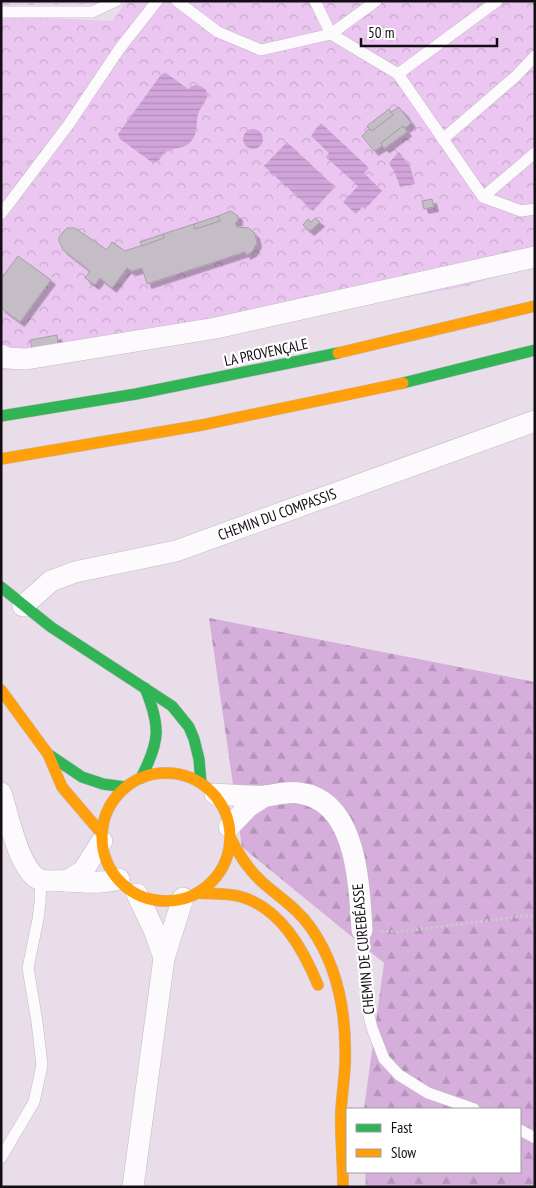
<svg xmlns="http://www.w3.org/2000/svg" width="536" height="1188" viewBox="0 0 536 1188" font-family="'PT Sans Narrow',sans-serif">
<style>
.forest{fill:url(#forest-firs)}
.park{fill:url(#park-crowns)}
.water{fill:url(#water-rules)}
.building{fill:#c5bdc6;stroke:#a79fa8;filter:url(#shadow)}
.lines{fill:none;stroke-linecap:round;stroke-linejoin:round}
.lane-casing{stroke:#c2bac3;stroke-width:12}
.street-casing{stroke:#c2bac3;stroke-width:22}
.fast-casing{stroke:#c2bac3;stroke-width:12}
.slow-casing{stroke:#c2bac3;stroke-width:12}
.path{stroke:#ccc9cc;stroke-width:3;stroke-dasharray:2.5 2.5;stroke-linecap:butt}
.lane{stroke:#fcfafc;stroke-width:11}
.street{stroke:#fcfafc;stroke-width:21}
.fast{stroke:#30b455;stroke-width:11}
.slow{stroke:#ff9f0a;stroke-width:11}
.labels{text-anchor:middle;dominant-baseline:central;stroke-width:4.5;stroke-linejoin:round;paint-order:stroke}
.street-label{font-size:15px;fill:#130d14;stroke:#fff}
</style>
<defs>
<pattern id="forest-firs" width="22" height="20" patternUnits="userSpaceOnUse" patternTransform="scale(1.25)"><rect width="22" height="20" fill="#d5aedb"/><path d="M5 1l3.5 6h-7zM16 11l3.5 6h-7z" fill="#b694bb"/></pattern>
<pattern id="park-crowns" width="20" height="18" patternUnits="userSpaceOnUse" patternTransform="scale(1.25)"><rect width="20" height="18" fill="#ebc6f1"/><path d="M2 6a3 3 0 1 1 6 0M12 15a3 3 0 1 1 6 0" fill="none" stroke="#c9a9ce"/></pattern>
<pattern id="water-rules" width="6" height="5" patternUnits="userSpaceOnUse" patternTransform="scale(1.25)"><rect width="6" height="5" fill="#d1a4da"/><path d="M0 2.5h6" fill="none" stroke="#b38cba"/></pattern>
<filter id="shadow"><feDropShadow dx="4.5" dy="4.5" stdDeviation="0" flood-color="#0004"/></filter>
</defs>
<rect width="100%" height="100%" fill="#e8dde9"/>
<polygon class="forest" points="209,618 535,682 535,1187 366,1187 365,1172 520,1172 520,1109 364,1109 384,963 242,847"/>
<g class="park">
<polygon points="1,1 100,1 97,4 1,5"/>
<polygon points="126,1 535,1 535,264 467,286 1,371 1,16 113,21"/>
</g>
<g class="water">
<path d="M164,73H166L188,89C192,85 197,84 202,87C215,94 201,105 198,114C196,123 198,132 192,140C186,149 176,147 167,151C162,154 161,159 157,162L153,163L120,139L118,134L160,76Z"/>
<polygon points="321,123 369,168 364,173 382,191 365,209 362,207 356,214 343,202 358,186 326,157 329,153 311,136"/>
<circle cx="253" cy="139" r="10"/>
<polygon points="287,142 335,187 313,211 264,166"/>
<polygon points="399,152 410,166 415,184 400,187 395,173 389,163"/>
</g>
<g class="building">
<polygon points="399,107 411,123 406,128 403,126 381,143 382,146 374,151 362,136 369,129 372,131 393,115 391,112"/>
<polygon points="389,109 393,115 372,131 367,126"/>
<polygon points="403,126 407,132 385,148 382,146 381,143"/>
<polygon points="432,199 434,207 424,209 422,201"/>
<polygon points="231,211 238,216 238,221 235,223 237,227 249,228 255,234 257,243 252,252 246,255 245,252 147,284 142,268 132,271 127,268 112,288 100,278 95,285 85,278 90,271 63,250 59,241 59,237 64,231 67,228 75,228 107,250 112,242 125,251 164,238 163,234 194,224 195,229 220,221 218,216"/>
<polygon points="218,216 220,221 195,229 194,224"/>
<polygon points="315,218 320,222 310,231 303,225 308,219 311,222"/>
<polygon points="163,234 164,238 142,246 140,242"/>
<polygon points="18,256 51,280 20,322 1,308 1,279"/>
<polygon points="57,335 58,344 32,348 30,340"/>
</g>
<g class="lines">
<g class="lane-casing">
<g id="lane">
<polyline points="177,1 218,32 261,50 331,34 376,1"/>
<polyline points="315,1 331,34 398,74 483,197 535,153"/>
<polyline points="1,12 92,12 116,1"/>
<polyline points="398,74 497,1"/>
<polyline points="443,139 515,77 535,56"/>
<polyline points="483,197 521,211 535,209"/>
<polyline points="1,214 69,124 120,48 157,1"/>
<polyline points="362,930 366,974 366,1004 372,1028 384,1059 399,1075 428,1093 474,1109"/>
<polyline points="520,1130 535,1138"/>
<polyline points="1,1158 34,1102 42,1065 37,1022 28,968 38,919 40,903 41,879"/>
</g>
</g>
<g class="street-casing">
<g id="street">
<polyline points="1,355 7,358 26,359 216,328 535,257"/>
<polyline points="23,606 51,581 75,572 176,551 535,421"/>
<path d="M1,793C8,813 19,873 41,880C49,882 60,880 68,881C85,882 102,884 119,879"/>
<path d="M215,794C231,795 249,797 265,796C276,795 287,791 299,793C357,800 359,884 362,930"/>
<polyline points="229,827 248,807 265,796"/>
<polyline points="67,881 83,871 102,841"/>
<polyline points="137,894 155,932 164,958"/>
<polyline points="133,1187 164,958 183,898"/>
</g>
</g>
<g class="fast-casing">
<g id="fast">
<polyline points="403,383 535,350"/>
<polyline points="1,416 136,394 338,353"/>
<polyline points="1,587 51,627 172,706 189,727 194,739 199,759 201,783"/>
<polyline points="48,754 82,777 103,784 125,787"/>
<path d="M141,778C160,741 161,727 145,688"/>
</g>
</g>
<g class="slow-casing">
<g id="slow">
<polyline points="338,353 535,306"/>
<polyline points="1,459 202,425 403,383"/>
<polyline points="1,690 48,754 62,787 102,834"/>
<circle cx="166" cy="837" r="64"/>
<path d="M231,839C239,855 248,869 262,882C279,897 298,909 311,928C339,968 347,1018 345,1066C344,1081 342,1096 341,1111C340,1136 343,1162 343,1187"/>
<path d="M199,893C213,894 228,893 242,897C281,909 303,949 318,985"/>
</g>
</g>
<polyline class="path" points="381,931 398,932 523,916 535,917"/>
<use href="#lane" class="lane"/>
<use href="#street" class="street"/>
<use href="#fast" class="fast"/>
<use href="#slow" class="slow"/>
</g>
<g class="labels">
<g class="street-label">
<text transform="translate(266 352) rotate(-12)">LA PROVENÇALE</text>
<text transform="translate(277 514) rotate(-20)">CHEMIN DU COMPASSIS</text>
<text transform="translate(363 949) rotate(-95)">CHEMIN DE CUREBÉASSE</text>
</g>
</g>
<rect width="536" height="1188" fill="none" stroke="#130d14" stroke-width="5"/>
<rect x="346" y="1108" width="175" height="65" fill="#ffffff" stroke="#a19ea1"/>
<rect x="356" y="1124" width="25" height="8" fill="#30b455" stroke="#a19ea1"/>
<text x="391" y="1133" font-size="15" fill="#130d14">Fast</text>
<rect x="356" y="1149" width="25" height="8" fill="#ff9f0a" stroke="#a19ea1"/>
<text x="391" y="1158" font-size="15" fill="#130d14">Slow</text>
<path d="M361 38v8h136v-8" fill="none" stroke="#130d14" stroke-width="2.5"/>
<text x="368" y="38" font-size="15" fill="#130d14" stroke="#ffffff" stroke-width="4" paint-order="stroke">50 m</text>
</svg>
